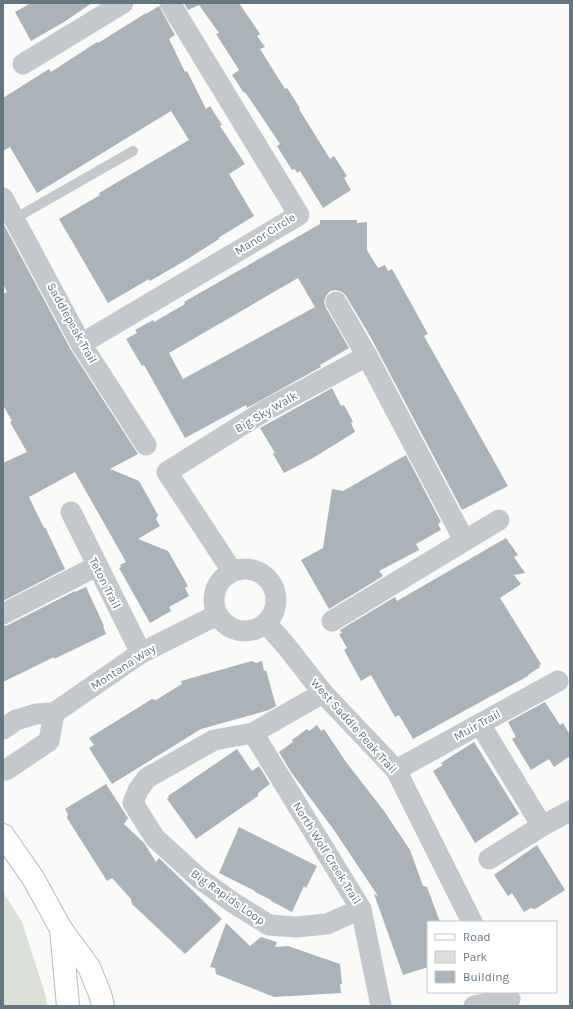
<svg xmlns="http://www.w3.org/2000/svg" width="573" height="1009" viewBox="0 0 573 1009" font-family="Karla,sans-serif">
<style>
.green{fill:#dadfd7}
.building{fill:#aab3b9;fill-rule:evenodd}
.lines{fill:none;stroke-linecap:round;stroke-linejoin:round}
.secondary-casing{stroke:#b3babf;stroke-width:24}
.lane{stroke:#c3c8cc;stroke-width:10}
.street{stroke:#c3c8cc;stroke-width:21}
.secondary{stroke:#fff;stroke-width:22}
.labels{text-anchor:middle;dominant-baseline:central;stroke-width:4;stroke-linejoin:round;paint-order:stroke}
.street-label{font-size:12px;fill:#657683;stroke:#fff}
</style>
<rect width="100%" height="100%" fill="#fafaf8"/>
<polygon class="green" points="3,892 22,922 46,997 47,1006 3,1006"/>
<g class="building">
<polygon points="31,3 92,3 64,22 31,41 15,12"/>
<polygon points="184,3 239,3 260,34 257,36 265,47 260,49 285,89 287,88 300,108 299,109 330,159 334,156 347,176 344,178 351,190 323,208 300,171 297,173 295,169 292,170 277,146 280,144 245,92 244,93 232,75 239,70 216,34 219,33 199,5 188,10"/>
<polygon points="159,6 175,35 169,39 185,72 187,71 206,109 210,106 222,125 220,126 245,164 229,174 254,216 218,238 219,239 186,260 150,281 149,279 108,303 59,219 100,195 99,193 189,140 171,111 37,193 10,147 3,151 3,98 49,69 51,72 97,42 98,43 146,13 146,14"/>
<path d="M320,220H357V223L367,222V250L378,268L385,265L388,271L392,269L428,334L424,336L508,486L462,510L370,336L346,296L342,292L336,290L330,291L326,296L324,302L326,308L349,348L320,365L321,367L247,408L246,405L185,438L144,365L142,366L126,339L137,333L135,330L153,320L154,322L185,304L184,302L320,224ZM298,278L315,307L183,379L169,353Z"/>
<polygon points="3,223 71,350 138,454 110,469 139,481 158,515 156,519 160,526 138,539 168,551 188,586 185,588 189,596 169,607 171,611 150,623 119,568 121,567 120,565 126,562 75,472 29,497 44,528 45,527 65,569 3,601 3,463 27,452 10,422 12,421 3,405 3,294 7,292 3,284"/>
<polygon points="332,388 341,406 344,405 353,422 351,423 355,432 313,458 284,473 273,454 275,453 260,428"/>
<polygon points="406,455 441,522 438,524 441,530 416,544 419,550 379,571 383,576 329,609 301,560 323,548 332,489 343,491"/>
<polygon points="506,538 518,555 514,557 525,573 514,575 521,584 500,598 541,664 539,665 540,667 528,675 528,676 413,739 399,715 395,717 371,675 361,681 344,650 347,648 339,634 342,633 340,630 395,597 397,601"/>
<polygon points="86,587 104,626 103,626 106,634 54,659 54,657 3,682 3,626 8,625 75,591 75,592"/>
<polygon points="252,661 256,663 262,661 264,671 266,670 276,706 269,710 201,729 112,784 89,748 94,745 89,738 152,699 156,700 182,684 181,681"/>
<polygon points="545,702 560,725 563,723 570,735 570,756 554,767 549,759 531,770 512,739 516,737 508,722"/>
<polygon points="317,725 321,731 324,729 346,762 384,811 410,850 423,886 427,887 440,922 428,922 428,967 403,975 374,894 378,896 334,830 291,772 279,752 293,742 292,740 307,729 309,731"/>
<polygon points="474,742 519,814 475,843 433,771 443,765 441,763"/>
<polygon points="237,749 252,771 259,766 270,784 258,793 258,796 196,839 167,799 169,798 168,796"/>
<polygon points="106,784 128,818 124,824 144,843 156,862 159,858 222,919 185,954 132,904 131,899 112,878 107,881 67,818 68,814 65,809"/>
<polygon points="239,827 317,866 306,888 304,886 292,912 271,901 271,900 255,892 255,891 219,873"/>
<polygon points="537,845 565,890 535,909 531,908 524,912 512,893 508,896 494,875"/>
<polygon points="226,923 250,946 261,937 277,942 275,947 288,946 340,964 342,984 340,984 341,993 274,997 216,974 215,968 210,967"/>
</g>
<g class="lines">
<g class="secondary-casing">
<g id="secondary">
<polyline points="3,835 33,878 61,929 89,967 100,994 103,1006"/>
<polyline points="61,929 68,1006"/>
</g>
</g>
<polyline class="lane" points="14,219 133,151"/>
<g class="street">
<polyline points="23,64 123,3"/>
<polyline points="3,198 81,344 146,445"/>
<polyline points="336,302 367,356 464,540"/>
<polyline points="81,344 299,215 170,3"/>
<polyline points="71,512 141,653"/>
<circle cx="245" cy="600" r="31"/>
<polyline points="232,571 167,472 266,410 367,356"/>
<polyline points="3,614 97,566"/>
<polyline points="332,621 499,520"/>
<polyline points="267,624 287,647 323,693 396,770 472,922"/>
<polyline points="323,693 253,733 214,740 147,778 138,790 133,803 155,838 199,878 232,902 269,925 296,927 327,924 361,909"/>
<polyline points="480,724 542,826"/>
<polyline points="3,729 16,720 36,714 54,713 141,653 217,615"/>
<polyline points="253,733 361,909 381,1006"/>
<polyline points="3,770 6,770 49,741 54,713"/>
<polyline points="396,770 558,681"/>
<polyline points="489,859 542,826 570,811"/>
<polyline points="474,1006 510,999"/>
</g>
<use href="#secondary" class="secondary"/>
</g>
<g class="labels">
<g class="street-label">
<text transform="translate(265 234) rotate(-32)">Manor Circle</text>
<text transform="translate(72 323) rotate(61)">Saddlepeak Trail</text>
<text transform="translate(266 412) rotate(-30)">Big Sky Walk</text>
<text transform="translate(105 583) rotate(63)">Teton Trail</text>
<text transform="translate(123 667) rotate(-33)">Montana Way</text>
<text transform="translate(477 725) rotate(-29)">Muir Trail</text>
<text transform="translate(354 726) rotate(48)">West Saddle Peak Trail</text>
<text transform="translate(327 853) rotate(58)">North Wolf Creek Trail</text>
<text transform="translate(228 897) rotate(35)">Big Rapids Loop</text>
</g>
</g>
<rect width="573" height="1009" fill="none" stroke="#657683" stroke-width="8"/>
<rect x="427" y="921" width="130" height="72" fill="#ffffff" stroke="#c1c8cd"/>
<rect x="435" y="934" width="20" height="6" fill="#ffffff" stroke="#c1c8cd"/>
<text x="463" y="941" font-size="12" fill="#657683">Road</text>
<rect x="435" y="951" width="20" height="12" fill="#dadfd7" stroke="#c1c8cd"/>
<text x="463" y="961" font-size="12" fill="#657683">Park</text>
<rect x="435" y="971" width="20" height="12" fill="#aab3b9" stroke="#c1c8cd"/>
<text x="463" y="981" font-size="12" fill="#657683">Building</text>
</svg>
